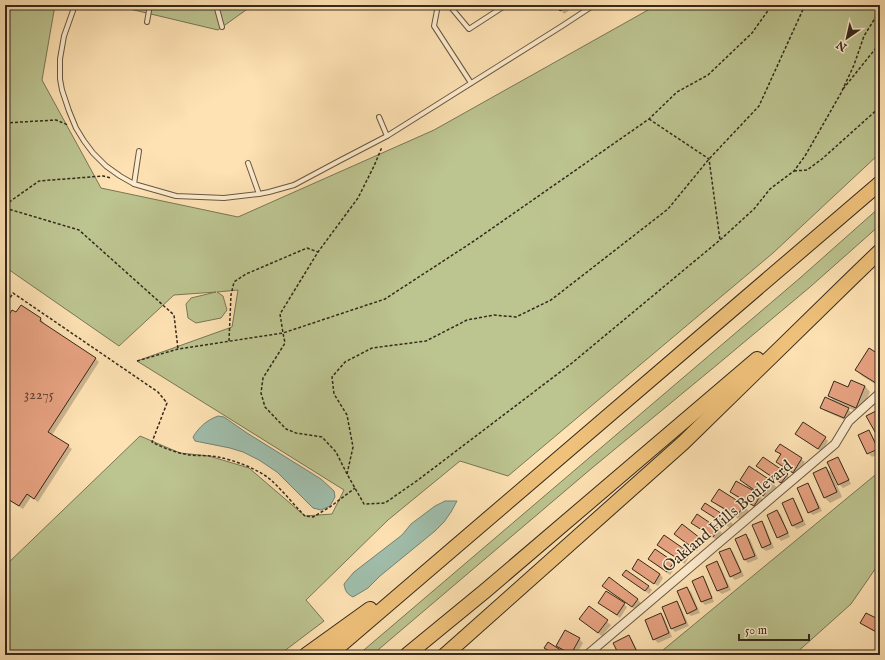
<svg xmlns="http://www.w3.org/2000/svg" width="885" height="660" viewBox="0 0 885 660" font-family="'IM FELL English',serif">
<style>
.green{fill:#bcc490;stroke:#787656}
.water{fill:#a0beac;stroke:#758272}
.shadow{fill:#0003}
.building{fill:#e7a281;stroke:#35291b}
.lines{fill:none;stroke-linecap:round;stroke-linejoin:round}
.lane-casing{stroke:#675741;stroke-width:6}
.street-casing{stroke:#675741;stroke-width:10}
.highway-casing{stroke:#35291b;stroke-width:16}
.path{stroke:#35291b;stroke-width:1.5;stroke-dasharray:3 2;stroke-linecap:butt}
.lane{stroke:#feecce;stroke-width:4}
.street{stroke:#feecce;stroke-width:8}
.highway{stroke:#efc17a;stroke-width:14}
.labels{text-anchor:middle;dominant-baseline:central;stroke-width:3;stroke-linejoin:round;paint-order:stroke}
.number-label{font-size:14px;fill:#624734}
.street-label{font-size:16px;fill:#35291b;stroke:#feecce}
</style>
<rect width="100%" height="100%" fill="#fee2b3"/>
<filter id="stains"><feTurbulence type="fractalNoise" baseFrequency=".005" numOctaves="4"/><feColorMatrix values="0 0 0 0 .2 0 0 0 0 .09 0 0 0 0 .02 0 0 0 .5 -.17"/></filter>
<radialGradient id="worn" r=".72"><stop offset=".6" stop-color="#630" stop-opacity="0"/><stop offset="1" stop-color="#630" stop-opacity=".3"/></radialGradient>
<g class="green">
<polygon points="5,5 55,5 42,80 101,188 238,217 434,130 657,5 880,5 880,153 773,253 508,476 460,461 388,520 306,600 324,621 279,655 5,655 5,566 140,436 180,453 209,456 249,468 305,516 332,514 344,490 137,361 232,327 238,290 217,292 223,296 227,310 221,318 196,323 188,318 186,304 191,298 216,292 174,295 119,346 5,267"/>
<polygon points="113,5 253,5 218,30"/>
<polygon points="880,207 880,225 810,287 718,364 592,468 372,655 358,655 800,278"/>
<polygon points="880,471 880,562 851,604 794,655 657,655"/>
</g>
<g class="water">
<path d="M218,416L224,417L247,433L321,479L334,491L335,497L330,506L321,510L313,508L277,472L259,460L243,452L230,448L195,441L193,437C199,427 207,420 218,416Z"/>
<path d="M445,501H457L451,512L444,522L435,531L380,576L368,588L353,597C347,594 345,591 344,584L348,579L354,572L402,535L411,524L435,506Z"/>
</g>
<g class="shadow">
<polygon points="557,5 577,5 564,14"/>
<polygon points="21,306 41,319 44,323 43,324 96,359 99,362 52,435 68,446 72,449 38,502 31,497 23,509 10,501 5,508 5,330"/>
<polygon points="880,356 880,387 862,376 856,370"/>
<polygon points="852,381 865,386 870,392 861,413 846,407 851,412 847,421 825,411 821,408 836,403 829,396 849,388"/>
<polygon points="868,431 872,435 878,447 868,452"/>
<polygon points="797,434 825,438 828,441 822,452 800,437"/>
<polygon points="879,449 880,453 872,457 869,454"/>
<polygon points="776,451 801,459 805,462 796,475 781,465 781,455"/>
<polygon points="838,459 841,462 851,484 843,488 839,484"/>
<polygon points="758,466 787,475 790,478 785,486 761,470"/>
<polygon points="826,468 832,473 842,497 830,503 824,497"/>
<polygon points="741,480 772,482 777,488 769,500 760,495 759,495 763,499 758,509 735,496 731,492 750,489"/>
<polygon points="808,484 811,488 822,511 813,515 809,512"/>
<polygon points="793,499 796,503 806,525 797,529 793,526 783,503"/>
<polygon points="713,501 743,505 749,511 742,521 718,506"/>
<polygon points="705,504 729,520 733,524 730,528 706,512 702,509"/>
<polygon points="777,511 781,515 790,537 781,541 778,537"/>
<polygon points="762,522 765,526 774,548 766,551 762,548 753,526"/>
<polygon points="682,525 703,542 697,551 675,534"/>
<polygon points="696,526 718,529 722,533 717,540"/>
<polygon points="746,536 750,539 758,559 748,563 745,560 737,540"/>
<polygon points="658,545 687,552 690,555 685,564 662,549"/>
<polygon points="729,549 733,552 744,576 735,580 731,576"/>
<polygon points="649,559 673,562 676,566 670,575 652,562"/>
<polygon points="716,563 720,566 731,590 722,594 718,591 707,567"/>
<polygon points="633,569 660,574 663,578 658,586 636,572"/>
<polygon points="626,571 649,587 652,590 649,594 627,578"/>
<polygon points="703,578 706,581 714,602 705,605 702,602 694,581"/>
<polygon points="687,588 691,592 700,613 691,616 688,613"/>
<polygon points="607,589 637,599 641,603 636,610"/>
<polygon points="676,602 680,606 689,626 675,632 672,629"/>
<polygon points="599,603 624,604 627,607 620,618 603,606"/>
<polygon points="589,608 611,625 602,636 584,622"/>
<polygon points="660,614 664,617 672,637 658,643 654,639 646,620"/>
<polygon points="880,621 880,635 865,626 862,623"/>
<polygon points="629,637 632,640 639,653 635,655 620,655"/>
<polygon points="579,639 583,643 576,655 572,655 561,649 557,646"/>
</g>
<g class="building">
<polygon points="556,5 569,5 560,11"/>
<polygon points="21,305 41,318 40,321 96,358 48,432 69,445 34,499 27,494 19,506 6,498 5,500 5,328 10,320 7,318 12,310 16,312"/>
<polygon points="869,348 880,355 880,383 879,385 855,370"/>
<polygon points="851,380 865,386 856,408 828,396 834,381 848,387"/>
<polygon points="825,397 849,408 844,418 820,408"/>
<polygon points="880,409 880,438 879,439 866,416"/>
<polygon points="803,422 826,437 818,449 795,434"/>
<polygon points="869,430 878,449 867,454 858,435"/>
<polygon points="780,444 802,458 793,473 776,462 781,454 775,451"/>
<polygon points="763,457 788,474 781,483 756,466"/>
<polygon points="838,457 849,480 838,485 827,462"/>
<polygon points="749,466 773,482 763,496 740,480"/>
<polygon points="826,467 837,492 824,498 813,473"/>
<polygon points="736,481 761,495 754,506 730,492"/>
<polygon points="808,483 819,508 808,513 797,488"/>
<polygon points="719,489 744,505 737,516 711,501"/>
<polygon points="793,498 803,521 792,526 782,503"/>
<polygon points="705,503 730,519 726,525 701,509"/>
<polygon points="777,510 788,533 777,538 767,515"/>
<polygon points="697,514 719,529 713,537 691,523"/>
<polygon points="762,521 771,544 762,548 752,525"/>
<polygon points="682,524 700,538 693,548 674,534"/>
<polygon points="746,534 755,556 744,560 735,539"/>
<polygon points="664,535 687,551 681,561 657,545"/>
<polygon points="730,548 741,572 730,577 719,552"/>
<polygon points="655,549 674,562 667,572 648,559"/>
<polygon points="638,559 660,574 654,584 632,569"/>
<polygon points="717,561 728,587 717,591 706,566"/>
<polygon points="626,570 649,586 645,591 622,575"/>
<polygon points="703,576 712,598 701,602 692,581"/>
<polygon points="609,577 638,599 632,607 602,586"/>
<polygon points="687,587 697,609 687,614 677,591"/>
<polygon points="606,591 625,603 617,615 598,603"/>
<polygon points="677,601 686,623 671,629 662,607"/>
<polygon points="589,606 608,620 598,633 579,619"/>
<polygon points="661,613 669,633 653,640 645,620"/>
<polygon points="866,613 880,620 880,634 860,623"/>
<polygon points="565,630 580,638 571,654 556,646"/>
<polygon points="629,635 636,650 631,652 632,655 619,655 613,643"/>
<polygon points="548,642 567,654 567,655 549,655 551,652 544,648"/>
</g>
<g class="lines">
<g class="lane-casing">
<g id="lane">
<polyline points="75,5 64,36 60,59 60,79 62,90 69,111 76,128 84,141 93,153 106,166 120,176 134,184 176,196 224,198 259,194 269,192 294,185 339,161 387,136 562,26 594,5"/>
<polyline points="216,5 222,27"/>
<polyline points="438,5 434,26 471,83"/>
<polyline points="449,5 469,29 506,5"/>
<polyline points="147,22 150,5"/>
<polyline points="379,117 387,136"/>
<polyline points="248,163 259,194"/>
<polyline points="134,184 139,151"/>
</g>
</g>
<g class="street-casing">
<g id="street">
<polyline points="587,655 835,444 849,421 880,393"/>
<polyline points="878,655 880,652"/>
</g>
</g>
<g class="highway-casing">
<g id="highway">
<polyline points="306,655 370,609"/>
<polyline points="329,655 880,183"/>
<polyline points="407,655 485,591 757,359"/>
<polyline points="445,655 683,443 852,278 880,251"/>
</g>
</g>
<g class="path">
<polyline points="805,5 759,106 709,159 668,209 551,300 516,317 494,315 467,320 426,341 372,348 345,362 332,377 334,394 347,415 353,447 347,474 364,504 385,503 418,480 572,363 720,240 754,209 770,189 794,171 805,156 841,93 854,65 864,36 880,10"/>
<polyline points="843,89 880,43"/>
<polyline points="649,119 709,159 720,240"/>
<polyline points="5,123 56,120 68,125"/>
<polyline points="794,171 807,170 822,159 880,107"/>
<polyline points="5,205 39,181 103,176 111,178"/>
<polyline points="5,208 79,230 174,315 178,349"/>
<path d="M5,306L13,293L158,392L167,403L152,442C163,448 177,453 190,455C199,456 208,455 218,457C234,460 258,469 271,480C283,491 294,505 305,516L313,517L330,507L355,488"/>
<polyline points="229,341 231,295 234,282 246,274 307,248 318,252"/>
<polyline points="137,361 178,349 283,333 385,299 474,241 649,119 677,92 708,75 752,33 772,5"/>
<polyline points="347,474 336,452 322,437 296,433 286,429 265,407 261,393 263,378 285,343 283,333 280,314 318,252 358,198 374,166 382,147"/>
</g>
<use href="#lane" class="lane"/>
<use href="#street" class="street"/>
<use href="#highway" class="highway"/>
</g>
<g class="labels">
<g class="number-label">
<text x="39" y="395">32275</text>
</g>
<g class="street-label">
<text transform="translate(728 517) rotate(-40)">Oakland Hills Boulevard</text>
</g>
</g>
<rect width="885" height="660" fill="none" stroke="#fee2b3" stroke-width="20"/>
<rect x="6" y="6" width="873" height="648" fill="none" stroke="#35291b" stroke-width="2"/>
<rect x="10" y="10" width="865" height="640" fill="none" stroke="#35291b"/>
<g transform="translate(847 38) rotate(214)" stroke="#feecce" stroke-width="3" paint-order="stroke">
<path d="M0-3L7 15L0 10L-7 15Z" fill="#35291b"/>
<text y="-6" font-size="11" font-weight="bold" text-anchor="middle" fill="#35291b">N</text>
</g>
<path d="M739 634v6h70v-6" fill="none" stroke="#35291b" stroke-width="2"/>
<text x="745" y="634" font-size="12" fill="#35291b" stroke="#feecce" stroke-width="3" paint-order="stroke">50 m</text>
<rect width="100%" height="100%" filter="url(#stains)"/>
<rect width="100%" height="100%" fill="url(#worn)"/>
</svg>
